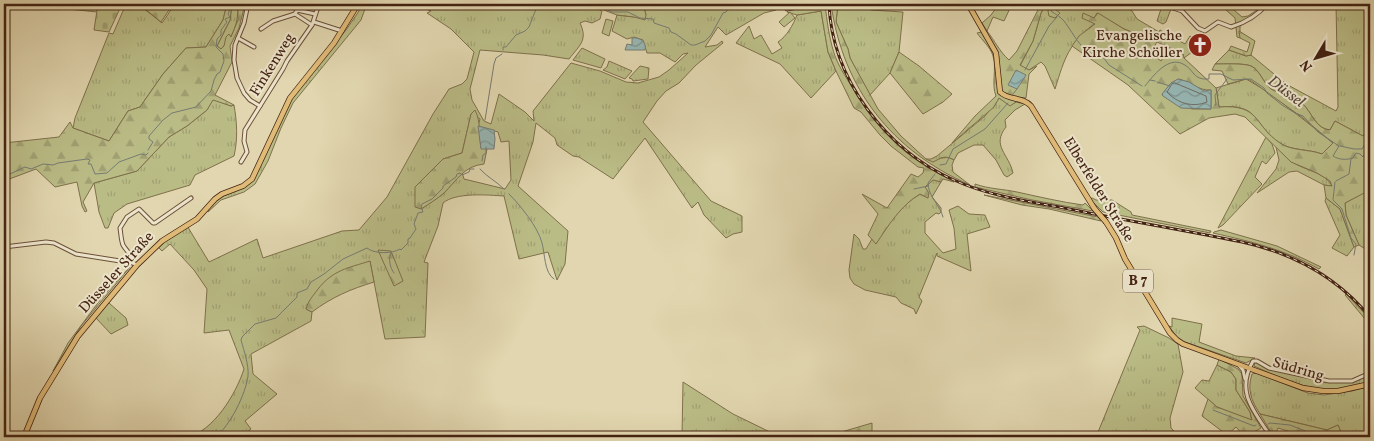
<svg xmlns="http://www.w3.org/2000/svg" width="1374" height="441" viewBox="0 0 1374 441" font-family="Vollkorn,serif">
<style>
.grass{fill:url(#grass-tufts);stroke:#7f704c;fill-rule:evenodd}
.forest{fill:url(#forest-firs);stroke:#7f704c;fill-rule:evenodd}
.cemetery{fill:url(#cemetery-stones);stroke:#7f704c}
.garden{fill:#babc86;stroke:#7f704c}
.water{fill:url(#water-waves);stroke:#767c74}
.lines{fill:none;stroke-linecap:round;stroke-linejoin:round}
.shore{stroke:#6e6d64;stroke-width:1}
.stream{stroke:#767c74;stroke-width:1}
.minor-casing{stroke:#6b503a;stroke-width:5}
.major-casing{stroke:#442313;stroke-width:6}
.minor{stroke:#ece4cb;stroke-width:3}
.major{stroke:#e0bb78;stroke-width:4.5}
.rail-casing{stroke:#442313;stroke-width:3}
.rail{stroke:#ece4cb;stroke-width:1;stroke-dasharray:4;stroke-linecap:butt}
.major-bridge-casing{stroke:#442313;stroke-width:6;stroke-linecap:butt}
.major-bridge{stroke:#e0bb78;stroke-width:4.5}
.labels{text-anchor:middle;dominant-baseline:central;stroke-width:4;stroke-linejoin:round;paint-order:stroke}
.shield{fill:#ece4cb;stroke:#765d4a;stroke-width:1}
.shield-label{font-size:14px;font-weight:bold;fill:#442313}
.poi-label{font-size:15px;fill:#442313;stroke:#ece4cb;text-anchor:end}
.street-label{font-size:15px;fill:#442313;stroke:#ece4cb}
.water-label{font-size:16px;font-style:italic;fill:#59483b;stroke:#ece4cb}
</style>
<defs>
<pattern id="grass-tufts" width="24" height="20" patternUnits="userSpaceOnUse" patternTransform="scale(1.25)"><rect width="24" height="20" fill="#babc86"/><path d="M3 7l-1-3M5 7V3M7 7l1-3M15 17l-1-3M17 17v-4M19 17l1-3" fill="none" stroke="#a1a173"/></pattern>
<pattern id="forest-firs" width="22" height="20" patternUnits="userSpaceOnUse" patternTransform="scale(1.25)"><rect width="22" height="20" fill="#babc86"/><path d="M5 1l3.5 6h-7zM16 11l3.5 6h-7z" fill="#a1a173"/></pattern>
<pattern id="cemetery-stones" width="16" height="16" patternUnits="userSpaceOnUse" patternTransform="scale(1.25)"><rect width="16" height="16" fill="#babc86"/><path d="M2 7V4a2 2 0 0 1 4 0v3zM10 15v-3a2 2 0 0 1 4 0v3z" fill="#a1a173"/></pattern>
<pattern id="water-waves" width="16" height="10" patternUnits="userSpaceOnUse" patternTransform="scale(1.25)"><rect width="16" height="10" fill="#97b7b4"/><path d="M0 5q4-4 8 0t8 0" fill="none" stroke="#7d9491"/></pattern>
</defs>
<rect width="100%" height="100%" fill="#e1d6af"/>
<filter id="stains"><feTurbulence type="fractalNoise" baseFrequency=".004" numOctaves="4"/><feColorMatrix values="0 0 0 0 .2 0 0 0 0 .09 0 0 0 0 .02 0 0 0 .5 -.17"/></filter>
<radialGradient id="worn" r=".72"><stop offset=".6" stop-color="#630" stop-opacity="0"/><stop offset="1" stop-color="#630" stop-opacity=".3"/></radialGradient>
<g class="grass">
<polygon points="20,4 98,4 97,12"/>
<polygon points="126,4 138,4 162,23 175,4 227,4 223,20 206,47 186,48 163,74 140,107 128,111 109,141 73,128 75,118 109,33 113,34"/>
<path d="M232,4H243L238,6C238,23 234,36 221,49L217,46L230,20Z"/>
<polygon points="360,4 365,4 366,6 361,20 293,103 281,128 268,161 255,184 244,192 221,200 208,212 208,209 219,198 246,186 290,101 346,30 359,11"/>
<path d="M413,4H588L602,11L600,19L592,23L585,21L580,23C588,40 580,45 569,59L543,55L480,50L470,89L472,100L484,121L491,124L499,94L525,112L534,121L533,111L571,63L600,71L626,82L638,83L659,77L669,70L688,53L683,54L675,62L660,53H647L643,40L634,37L627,39L612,31L617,15L634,17L646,15L643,4H776V10L764,13L726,35L718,27L705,47L717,45L722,41L723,43L696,65L679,83L666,91L657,101L643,122L711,201L742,216V232L733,234L726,238L704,215L698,202L692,208L645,138L613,179L579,157L573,156L557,145L555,138L536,123L533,142L518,186L568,231L565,264L557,280L548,252L519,259L504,196C488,195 456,192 443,203L438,226L424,262L428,263L425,337L385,339L370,261L306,309L312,312L311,321L251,354L253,374L277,394L245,421L251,429L241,437H187C213,432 236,394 244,369L229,330L204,333L207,289L194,270L170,244L162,251L158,247L169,238L188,226L189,229L209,262L257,239L263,258L342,231L359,230L387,197L433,114L449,89L462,84L467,79L474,52L451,29L427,13L431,11ZM471,114L480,119L478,126L498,132L501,142L509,141L511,180L505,189L464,179L462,172L443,194L421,209L443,159L462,153Z"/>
<polygon points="838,4 850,4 852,8 866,6 871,10 903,12 899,52 890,73 870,95 850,58 848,49 836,22"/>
<polygon points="999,4 1012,4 1004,21 993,17 987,31 982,23 991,15"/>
<path d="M1046,4H1051L1048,11L1056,10L1057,4H1122L1132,11L1137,19L1159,32L1160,30L1185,44L1190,36L1194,38L1196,49L1184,58L1183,54L1157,42L1124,29L1097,13L1094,18L1095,23C1068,45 1065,57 1055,89L1045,66L1041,62L1029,70L1020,66L1033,41L1041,13Z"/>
<polygon points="1223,4 1231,4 1234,10 1242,17 1248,16 1266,4 1250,17 1250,20 1240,26 1240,38 1237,37 1235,18 1226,10"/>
<path d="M1336,4H1370V127L1363,136L1335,121L1330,130C1316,129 1312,113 1303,104C1294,96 1281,95 1271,89C1263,83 1260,70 1251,66C1244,63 1224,64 1215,64L1229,50L1246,56L1251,55L1286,84L1336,111L1338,107Z"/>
<polygon points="1162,6 1171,9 1166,22 1163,24 1157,21"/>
<path d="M821,11L828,52L836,71L811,98L780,64L736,43L749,26L754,39L761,35L772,54L782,48L778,42C787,36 793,25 797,15Z"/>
<polygon points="582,48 605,59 601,68 573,60"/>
<polygon points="609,61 632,71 625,79 603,70 607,67"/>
<polygon points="640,66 649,68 648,79 633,81 632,79 629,78"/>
<path d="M1246,79L1270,93L1333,143L1322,154C1309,149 1292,151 1280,143C1252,126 1262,103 1219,107L1216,88Z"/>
<path d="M999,98L1010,105L1016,102L1025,104L1015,110L1005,120L1006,127C991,146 1009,154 1013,173L1007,177L1004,175L996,160L983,145H974L958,153L954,160C945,155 941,157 933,163L926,159H931L937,156L985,116Z"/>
<path d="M213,99L231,106L234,105C237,122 238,139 234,156L195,175L190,185L127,204L114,213L108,228H105L99,212L94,183L137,171L169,137L187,126L207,110Z"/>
<polygon points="1266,137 1272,144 1275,153 1266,164 1262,161 1255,177 1262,184 1223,225 1218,228"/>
<path d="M1276,147C1282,151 1285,157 1291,161C1302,170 1326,172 1332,186L1324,185L1297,171L1289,172L1257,193L1276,169L1279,160Z"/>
<path d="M933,179L941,182L932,197L941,208V212L939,214L936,213L925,222V233L943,253L956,249L954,228L949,210L958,206L969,214L985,215L990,227L967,234L971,271L937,256V253L919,297L922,301L916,314L914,309L901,303L896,297L865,290L854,284L850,278L849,270L854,234L859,239L863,249H866L872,239L876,243C888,225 901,205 920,194L928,198L925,188Z"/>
<polygon points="1365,192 1370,206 1370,252 1359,245 1346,215 1345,203"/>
<polygon points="1092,198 1096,200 1112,200 1131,212 1132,215 1211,231 1210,233 1103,212 1090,199"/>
<polygon points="1326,198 1340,209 1354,247 1347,256 1332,248 1340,235 1325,201"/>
<path d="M1221,230L1277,246L1321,267L1319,269C1283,249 1253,242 1213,233L1214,232Z"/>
<polygon points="130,267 81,326 53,371 68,343 103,296"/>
<polygon points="1346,294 1370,319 1370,325 1345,295"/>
<polygon points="109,303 126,318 128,325 111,334 95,317"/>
<polygon points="1172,318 1202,324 1199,342 1236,356 1255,358 1246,363 1179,340 1169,326 1172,327"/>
<polygon points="1144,326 1169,338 1178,344 1183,372 1170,418 1171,428 1180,437 1096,437 1140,330 1137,327"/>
<path d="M1255,362L1266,368L1325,382H1350L1370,375V382C1360,385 1350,388 1340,389C1309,392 1281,378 1254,366Z"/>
<polygon points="1217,365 1231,372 1236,379 1236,390 1250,412 1252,421 1217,407 1195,388 1202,380 1209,381"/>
<path d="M1256,373L1308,393L1324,395L1352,391L1370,386V437H1343L1338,425L1327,430L1260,414C1251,400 1247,390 1252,374Z"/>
<polygon points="683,382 733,414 772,433 771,437 682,437"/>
</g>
<g class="forest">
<polygon points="227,4 232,4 230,20 217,46 221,49 224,46 226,37 229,34 231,37 238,20 238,5 245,4 239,28 230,46 232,62 215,95 234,105 231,106 213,100 207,110 187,126 169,137 137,171 94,183 83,202 87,211 85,212 82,206 77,182 55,187 36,169 4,181 4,143 59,137 70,122 73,128 109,141 128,111 140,107 163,74 186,48 206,47 223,20"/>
<polygon points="588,4 643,4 646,15 645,20 634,17 617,15"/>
<path d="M825,4C827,21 829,37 834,53C838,65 845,76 852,87C877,129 911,160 954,182L943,179L941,182L933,180L925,187L929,193L928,198L920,194C901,205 888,226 876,244L868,235L878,214L862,194L887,208L911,174L918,177L923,173L924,168L918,167L891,146L880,135L861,112L854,108L836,71L828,52L821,11L797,15L787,12L789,10Z"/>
<path d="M831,4H838L836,22L848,49L850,58L878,109L901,136L926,159L933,162C941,158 945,155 954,160L952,165L953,172L970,185C892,151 843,89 831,4Z"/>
<path d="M1041,4H1046L1041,13L1033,41L1020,65L1029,70L1037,66L1029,74L1026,98L1017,97L1016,102L1010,106L999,98L994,107L952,143L975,116L996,96C991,84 997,69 993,56C991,48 982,40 977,33L987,31C995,41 999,51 1009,60L1017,51Z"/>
<polygon points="1051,4 1057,4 1056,10 1060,13 1055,18 1049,16 1048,11"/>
<path d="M1083,13L1094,18L1098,13L1124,29L1157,42L1150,53L1161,61L1169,49L1183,54L1184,58L1216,88L1219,107C1261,104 1253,125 1280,143C1291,151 1309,149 1322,154L1333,143L1303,118L1250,80L1246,79L1228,84L1222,71L1212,70L1215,64C1224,64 1244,63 1251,66C1260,70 1263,83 1271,89C1281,95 1294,96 1303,104C1312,113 1316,129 1330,130L1335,121L1363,136L1370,127V137L1365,147L1366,150L1370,148V190L1345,203L1346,215L1359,245L1354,247L1340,209L1326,198L1324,185L1332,186L1330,181L1317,173L1291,162L1245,117L1235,114L1209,118L1180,134L1128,85L1072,46L1079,36L1095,24L1082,18ZM1179,79C1190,82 1199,91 1211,90V109H1192L1162,95L1171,83Z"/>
<polygon points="1239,31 1255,41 1251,55 1246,56 1229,50 1231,46 1247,52 1250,43 1240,38"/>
<polygon points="899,52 919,66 952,94 943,102 923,114 890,73"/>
<path d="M475,110C481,122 479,135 481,148L487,149L484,164C464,166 457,180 444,193C437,199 429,204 421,209L415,207V187L443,159L462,153L471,114Z"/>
<path d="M975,184C989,189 1003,189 1017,192C1040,197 1061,202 1083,205L1085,203L1093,211L1032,200L975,187Z"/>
<polygon points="984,195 1098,217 1101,221 1049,209 1022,205"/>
<polygon points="378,250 391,251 403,281 394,286"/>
<path d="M370,261L374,282C351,289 332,297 312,312L306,309C308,301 313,296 318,289C333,270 348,268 370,261Z"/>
<polygon points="1219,359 1238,369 1242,374 1243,396 1261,428 1245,437 1236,427 1227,435 1202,416 1208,399 1217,407 1252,420 1250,412 1236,390 1236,379 1231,372 1217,365"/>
<polygon points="1260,414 1327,430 1338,425 1343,437 1307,437 1278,428 1274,437"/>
<polygon points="872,423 872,437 828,437 828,436"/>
</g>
<g class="cemetery">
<polygon points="98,4 122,4 109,32 94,30"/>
<polygon points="139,4 173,4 161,22"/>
</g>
<g class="garden">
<polygon points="790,12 795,18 784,27 779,22"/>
<polygon points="606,19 613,21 609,36 602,33"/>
</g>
<g class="water">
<path d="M632,38C640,37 647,42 645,50H625L627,44L632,45Z"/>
<polygon points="1016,70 1026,75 1017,89 1008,85"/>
<polygon points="1178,79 1189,82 1204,91 1211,90 1211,109 1181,108 1163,96 1162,94 1171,83"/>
<polygon points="478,126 494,130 495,139 494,149 481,149"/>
</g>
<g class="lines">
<path class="shore" d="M1175,83L1206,96L1207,102C1192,108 1177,103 1167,92L1172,84Z"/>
<g class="stream">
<polyline points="597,4 612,12 628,12 640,18 653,19 654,23 669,28 671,32 676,34 691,45 695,45 705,41 711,35 723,13 726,12 730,7 734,4"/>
<path d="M1054,4L1051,11C1055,14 1061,17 1064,21C1075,35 1081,54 1103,57L1109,65L1142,86"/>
<polyline points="503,50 503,47 506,47 516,35 525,31 529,27 538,4"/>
<polyline points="1025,70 1049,26 1057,17"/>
<polyline points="1150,80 1155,81"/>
<polyline points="1157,82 1170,86"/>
<path d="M1145,86C1153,76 1168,56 1183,64C1195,70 1192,80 1209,79V74H1221L1233,80L1251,79L1264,88L1267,93L1282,105L1295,113L1303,116L1318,132L1339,146L1333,156C1339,160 1347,160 1353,158L1356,153L1360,154L1363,157L1365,153L1370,151"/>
<polyline points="1013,94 1017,89"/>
<polyline points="1215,105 1216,105 1215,95 1227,79"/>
<polyline points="485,120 494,64 496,58 502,54"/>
<polyline points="1340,146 1354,149 1362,149 1370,135"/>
<polyline points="148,150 153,142 149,139 149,136 163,120 172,113 196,107 211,91 214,80 217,74 220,72 224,61 223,54 216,47 217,39 221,35 221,30 227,22 225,19 230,17 228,14 232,4"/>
<polyline points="482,161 483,155 486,153 486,147"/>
<polyline points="940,165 946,164 953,149 985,129 1008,103"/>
<path d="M480,169C487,177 496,181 504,189"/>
<polyline points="4,174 7,172 10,174 25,167 31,169 43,164 53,165 58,163 87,159 90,160 88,164 91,164 95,174 107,173 119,162 141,154 146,155 148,153"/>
<path d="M935,174L928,183C928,196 940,205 943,217"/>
<polyline points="1336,181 1349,174 1351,159"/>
<polyline points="1335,182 1333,200 1342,209 1351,238 1356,244 1354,255"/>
<polyline points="914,189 928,186"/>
<path d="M509,194C520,205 538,227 542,243C545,253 544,273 554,279"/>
<path d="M391,253C388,259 390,268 394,273"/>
<polyline points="1213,410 1254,426 1256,425"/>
<polyline points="1268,424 1270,423 1290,425 1308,432 1325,434 1370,435"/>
<path d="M215,437C230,427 246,393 248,376C249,365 244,351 241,340L242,337L255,324L276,318L297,297V293L307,289L311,282L324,274L343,259L367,248C374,254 392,254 400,249L401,250L408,243V239L410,238L416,229L414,224L418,213L423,212L421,206L422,204L432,199L443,188V186L456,177L457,174L460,173L462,175L469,172L470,169H474"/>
</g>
<g class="minor-casing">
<g id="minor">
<polyline points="248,4 244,23 235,45 234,60 237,78 244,93 250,100 260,106"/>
<path d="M1161,4L1182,11L1198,28L1205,31L1218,22L1231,27C1244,23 1258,15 1267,4"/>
<polyline points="787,9 812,4"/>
<polyline points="314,22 342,31"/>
<polyline points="312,25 295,14 297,10 315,14"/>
<polyline points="261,29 273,21 295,14"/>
<polyline points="238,38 254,47"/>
<polyline points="241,162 247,152 244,141 245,130 283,69 287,61 312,25 319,4"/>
<polyline points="4,247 46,242 54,243 76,254 133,263"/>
<path d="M137,265L133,263C132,254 127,252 123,245C121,240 121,234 120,228L127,217L139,209L153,223H155L191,198"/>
<polyline points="1238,364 1243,370 1245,379"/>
<path d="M1271,437C1254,411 1235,392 1253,361H1257L1269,368L1329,381H1352L1370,373"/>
</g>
</g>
<g class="major-casing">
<g id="major">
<path d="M968,4L996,53L1000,92C1009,101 1022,96 1031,106L1094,208"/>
<polyline points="1106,222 1116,238 1125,259 1170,333 1177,340 1183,344 1303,388 1323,391 1338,391 1370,384"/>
<polyline points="24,437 40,398 78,336 137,265 162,241 197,219 215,199 222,194 243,186 252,179 290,98 334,43 358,4"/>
</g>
</g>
<use href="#minor" class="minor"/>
<use href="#major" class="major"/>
<g class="rail-casing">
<path id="rail" d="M829,4C832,79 886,150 954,180C989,196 1027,201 1064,208C1123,220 1183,230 1242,242C1292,253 1337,277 1370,317"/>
</g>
<use href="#rail" class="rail"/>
<g class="major-bridge-casing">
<polyline id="major-bridge" points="1094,208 1106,222"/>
</g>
<use href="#major-bridge" class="major-bridge"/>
</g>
<defs>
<g id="church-disc" transform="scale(1.25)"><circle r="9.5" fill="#8f2418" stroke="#ece4cb"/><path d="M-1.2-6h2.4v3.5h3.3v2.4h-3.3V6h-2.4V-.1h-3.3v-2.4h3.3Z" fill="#fff"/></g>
</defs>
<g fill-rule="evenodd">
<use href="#church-disc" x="1200" y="45"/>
</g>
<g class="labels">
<rect class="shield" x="1123" y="269.5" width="30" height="23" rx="4"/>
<g class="shield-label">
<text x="1138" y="281">B 7</text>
</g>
<g class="poi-label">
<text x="1182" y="36">Evangelische<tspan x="1182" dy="17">Kirche Schöller</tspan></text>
</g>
<g class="street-label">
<text transform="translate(273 65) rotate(-58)">Finkenweg</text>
<text transform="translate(1098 190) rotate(58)">Elberfelder Straße</text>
<text transform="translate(117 273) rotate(-48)">Düsseler Straße</text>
<text transform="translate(1298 370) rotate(16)">Südring</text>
</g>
<g class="water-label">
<text transform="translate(1286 92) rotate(37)">Düssel</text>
</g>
</g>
<rect width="1374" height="441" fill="none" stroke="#e1d6af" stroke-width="20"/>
<rect x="5" y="5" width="1364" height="431" fill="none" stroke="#442313" stroke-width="2.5"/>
<rect x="10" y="10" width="1354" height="421" fill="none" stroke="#442313"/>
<g transform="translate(1316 58) rotate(232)" stroke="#ece4cb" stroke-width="4" paint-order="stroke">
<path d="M0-4L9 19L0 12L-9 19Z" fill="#442313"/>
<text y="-8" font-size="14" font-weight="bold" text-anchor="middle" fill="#442313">N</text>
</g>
<rect width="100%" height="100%" filter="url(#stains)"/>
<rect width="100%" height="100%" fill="url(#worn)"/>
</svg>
